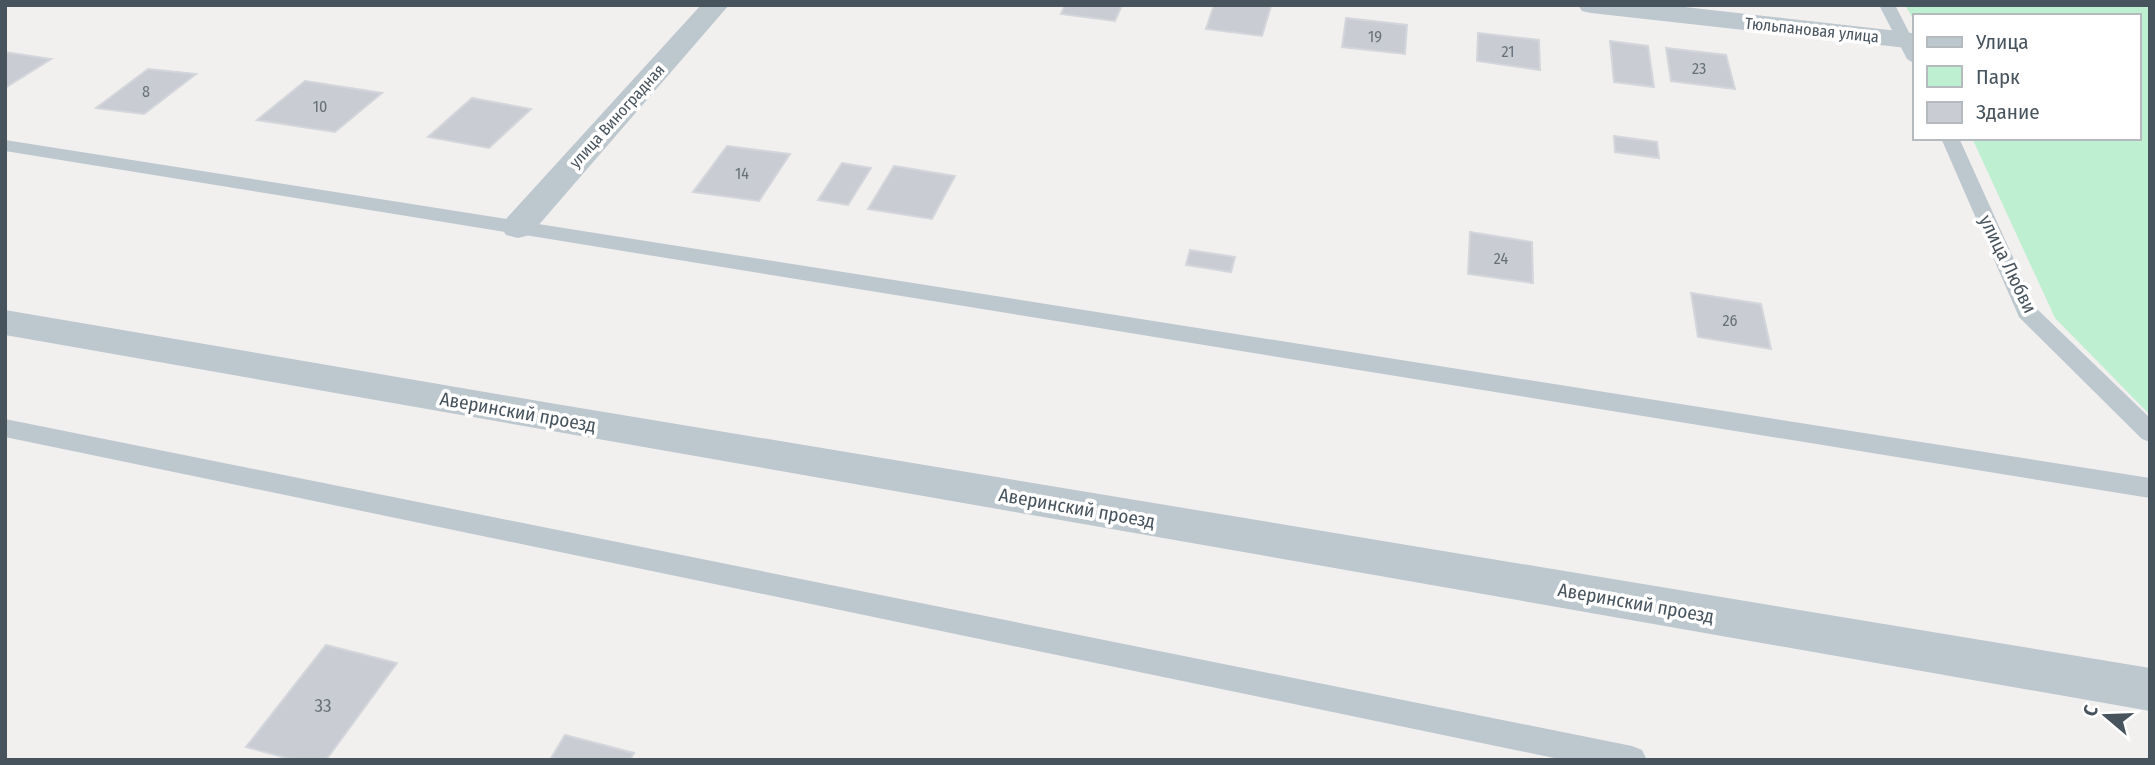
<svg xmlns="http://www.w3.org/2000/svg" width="2155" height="765" viewBox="0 0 2155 765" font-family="'Fira Sans Condensed',sans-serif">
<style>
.green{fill:#beefd0}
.building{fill:#c9ccd2;stroke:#d3d6db;stroke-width:2}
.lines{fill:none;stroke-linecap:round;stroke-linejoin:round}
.lane{fill:#bdc7ce;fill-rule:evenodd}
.street{fill:#bdc7ce;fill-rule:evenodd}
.labels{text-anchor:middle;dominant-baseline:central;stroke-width:7;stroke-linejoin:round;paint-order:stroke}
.far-street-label{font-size:16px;fill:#47535d;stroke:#fff}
.number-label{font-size:16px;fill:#68717a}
.street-label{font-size:19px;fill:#47535d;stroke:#fff}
.near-number-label{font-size:19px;fill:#68717a}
</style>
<rect width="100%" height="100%" fill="#f2efef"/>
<polygon class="green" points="1905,5 2150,5 2150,415 2055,318 1972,138 2139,138 2139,16 1915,16 1915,22"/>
<g class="building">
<polygon points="1065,5 1122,5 1115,21 1061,14"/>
<polygon points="1214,5 1271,6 1262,36 1206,29"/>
<polygon points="1346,18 1407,25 1405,54 1342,47"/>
<polygon points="1478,33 1539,40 1540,70 1477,61"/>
<polygon points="1610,41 1648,46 1654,87 1614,82"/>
<polygon points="1666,48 1726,55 1735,89 1671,81"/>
<polygon points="5,52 51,59 5,88"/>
<polygon points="148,69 196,74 144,114 96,108"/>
<polygon points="305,81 382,93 335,132 257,120"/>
<polygon points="472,98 531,109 489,148 428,137"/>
<polygon points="1614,136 1657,142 1659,158 1615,152"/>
<polygon points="727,146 790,154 759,201 693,192"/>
<polygon points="842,163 871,168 848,205 818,200"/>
<polygon points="894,166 955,176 932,219 868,209"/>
<polygon points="1470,232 1532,242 1533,283 1468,274"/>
<polygon points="1190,250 1235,257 1231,272 1186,265"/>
<polygon points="1691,293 1761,304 1771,349 1698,337"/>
<polygon points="326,645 397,663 326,760 294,760 246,747"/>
<polygon points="565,735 634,753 630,760 550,760"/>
</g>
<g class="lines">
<g class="lane">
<polygon points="1879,5 1895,5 1915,44 1915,64 1907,59"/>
<polygon points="1941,138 1959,138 2036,308 2150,418 2150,442 2142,439 2019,317"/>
<polygon points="5,140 2150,478 2150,498 5,151"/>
<polygon points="5,419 1632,746 1642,750 1647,760 1564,760 5,437"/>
</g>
<g class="street">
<polygon points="701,5 729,5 530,235 518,238 506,235 501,227 506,219"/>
<polygon points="1578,5 1667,5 1907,32 1915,34 1915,46 1907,48 1591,13 1582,11"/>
<polygon points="5,310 550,403 2150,668 2150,711 5,335"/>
</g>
</g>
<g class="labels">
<g class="far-street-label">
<text transform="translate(1812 30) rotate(6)">Тюльпановая улица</text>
<text transform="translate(617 116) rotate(-48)">улица Виноградная</text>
</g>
<g class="number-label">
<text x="1375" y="36">19</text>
<text x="1508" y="51">21</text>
<text x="1699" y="68">23</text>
<text x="146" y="91">8</text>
<text x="320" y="106">10</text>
<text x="742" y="173">14</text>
<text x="1501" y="258">24</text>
<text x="1730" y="320">26</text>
</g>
<g class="street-label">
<text transform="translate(2008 264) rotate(64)">улица Любви</text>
<text transform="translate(518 412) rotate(10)">Аверинский проезд</text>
<text transform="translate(1077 508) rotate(10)">Аверинский проезд</text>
<text transform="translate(1636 603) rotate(10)">Аверинский проезд</text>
</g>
<g class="near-number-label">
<text x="323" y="705">33</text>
</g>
</g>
<rect width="2155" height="765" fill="none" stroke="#47535d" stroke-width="14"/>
<rect x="1913" y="14" width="228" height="126" fill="#ffffff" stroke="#b5babe" stroke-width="2"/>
<rect x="1927" y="37" width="35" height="10" fill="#bdc7ce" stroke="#b5babe" stroke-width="2"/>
<text x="1976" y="49" font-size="21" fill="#47535d">Улица</text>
<rect x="1927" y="66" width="35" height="21" fill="#beefd0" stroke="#b5babe" stroke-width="2"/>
<text x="1976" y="84" font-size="21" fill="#47535d">Парк</text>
<rect x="1927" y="102" width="35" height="21" fill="#c9ccd2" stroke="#b5babe" stroke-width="2"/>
<text x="1976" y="119" font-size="21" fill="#47535d">Здание</text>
<g transform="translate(2106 716) rotate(289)" stroke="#ffffff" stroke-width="5" paint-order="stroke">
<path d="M0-5L12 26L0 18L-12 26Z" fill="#47535d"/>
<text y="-10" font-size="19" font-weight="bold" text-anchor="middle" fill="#47535d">С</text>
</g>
</svg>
